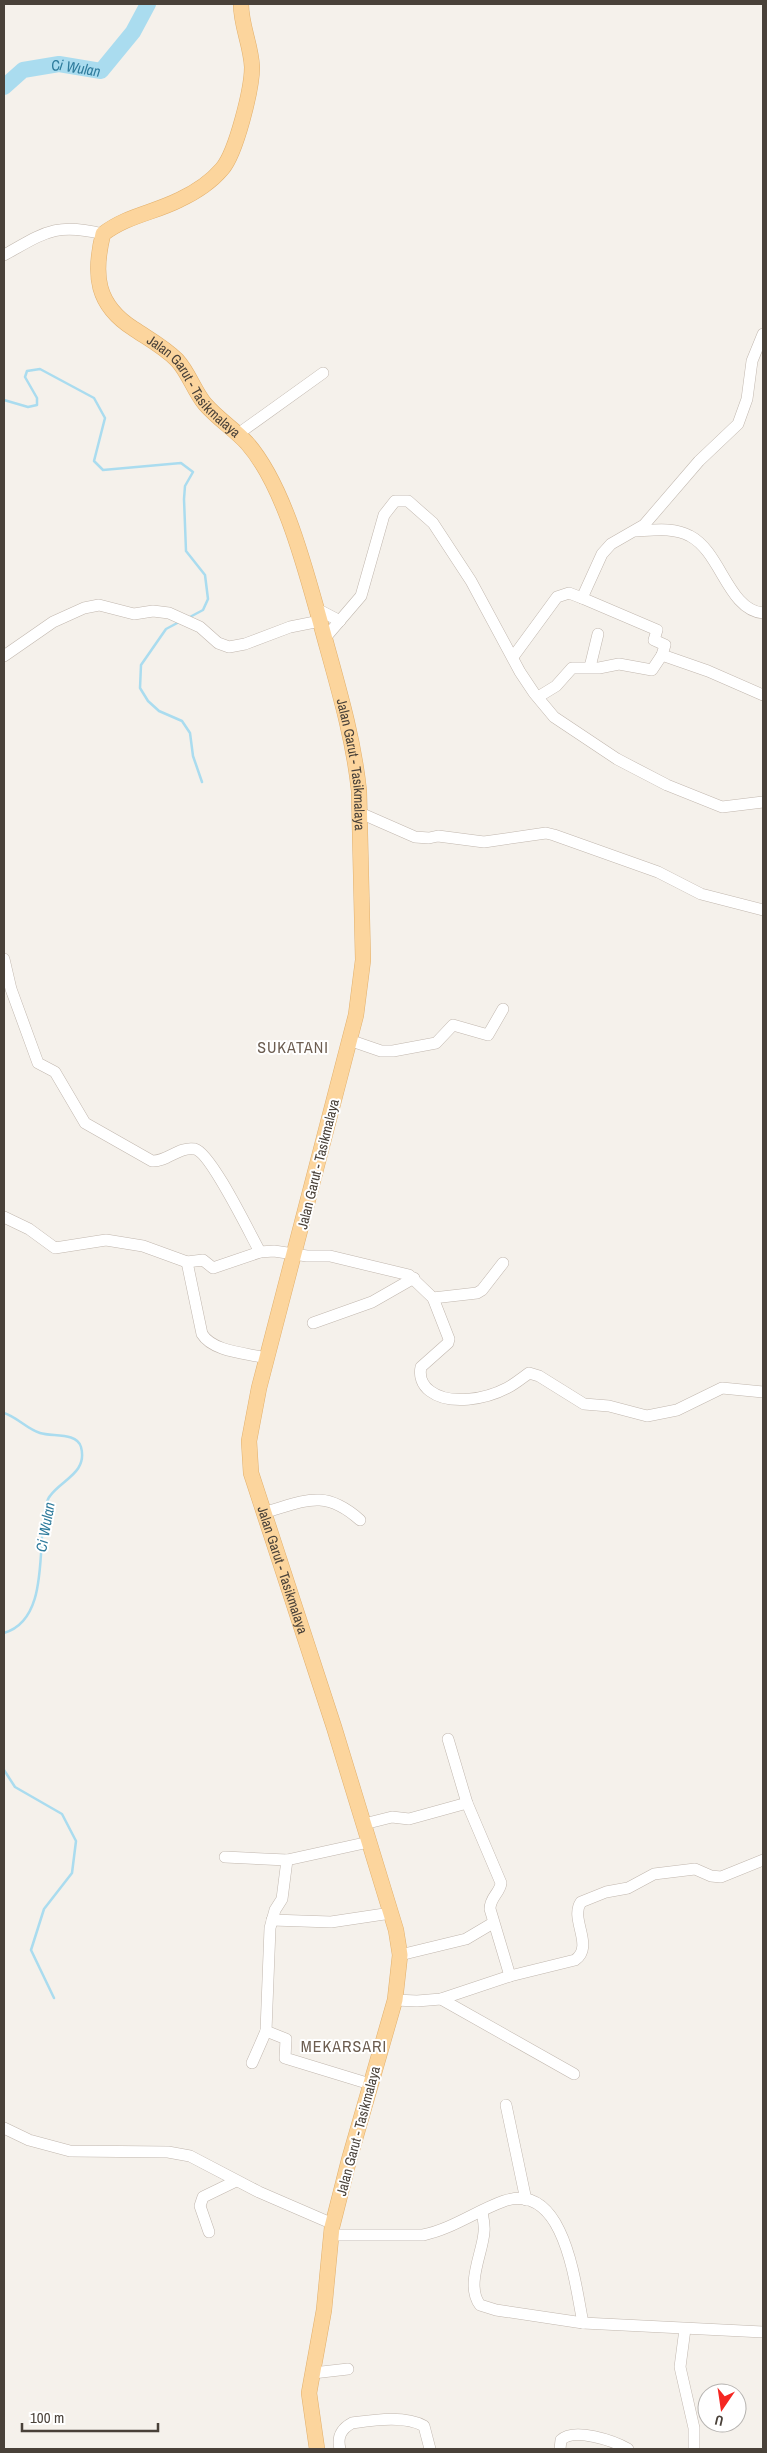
<svg xmlns="http://www.w3.org/2000/svg" width="767" height="2453" viewBox="0 0 767 2453" font-family="'Archivo Narrow',sans-serif">
<style>
.lines{fill:none;stroke-linecap:round;stroke-linejoin:round}
.stream{stroke:#aadcef;stroke-width:2.5}
.river{stroke:#aadcef;stroke-width:16}
.minor-casing{stroke:#c1b7ae;stroke-width:12}
.major-casing{stroke:#e2b06c;stroke-width:16}
.minor{stroke:#fff;stroke-width:11}
.major{stroke:#fcd59d;stroke-width:15}
.labels{text-anchor:middle;dominant-baseline:central;stroke-width:4;stroke-linejoin:round;paint-order:stroke}
.street-label{font-size:14px;fill:#494139;stroke:#fff}
.water-label{font-size:15px;font-style:italic;fill:#2e7b9c;stroke:#fff}
.quarter-label{font-size:16px;letter-spacing:1px;fill:#6c5d50;stroke:#fff}
</style>
<rect width="100%" height="100%" fill="#f5f1eb"/>
<g class="lines">
<g class="stream">
<polyline points="4,400 28,407 37,405 37,398 25,377 27,371 40,369 94,398 105,418 94,461 103,470 181,463 193,472 185,486 184,499 186,551 205,575 208,599 203,610 188,618"/>
<polyline points="181,621 166,629 141,665 140,688 148,701 159,711 182,721 190,733 193,756 202,782"/>
<path d="M4,1413C17,1417 27,1429 40,1433C52,1437 77,1432 81,1447C88,1473 61,1480 50,1496C47,1499 46,1506 45,1510C37,1545 50,1620 4,1633"/>
<polyline points="4,1770 15,1787 62,1814 76,1841 72,1873 44,1909 31,1950 54,1998"/>
</g>
<path class="river" id="s1" d="M4,87L23,70L59,64L101,71L133,32L148,4"/>
<g class="minor-casing">
<g id="minor">
<path d="M4,255C44,233 55,222 103,234"/>
<polyline points="238,434 323,373"/>
<path d="M636,531C654,530 674,527 690,536C721,552 728,610 763,613"/>
<polyline points="582,598 657,630 654,640 665,645 662,655 708,671 763,695"/>
<polyline points="317,609 340,621"/>
<polyline points="325,638 361,596 384,515 395,501 408,501 433,523 471,581 520,672 534,693 554,717 617,759 667,785 722,807 763,802"/>
<polyline points="4,656 53,622 84,608 99,605 134,614 153,611 169,613 200,627 218,643 229,647 245,644 290,627 320,621"/>
<polyline points="513,657 557,597 569,593 582,598 602,554 611,544 644,525 699,461 738,424 747,399 752,361 763,334"/>
<polyline points="590,667 598,634"/>
<polyline points="538,697 556,686 572,668 599,668 619,664 652,670 662,655"/>
<polyline points="358,812 415,837 429,838 438,836 484,842 546,833 554,835 658,872 701,894 763,910"/>
<path d="M4,959L11,989L38,1063L55,1072L85,1123L152,1161C167,1162 179,1146 195,1149C211,1153 250,1234 260,1252"/>
<polyline points="349,1040 381,1051 393,1051 436,1043 453,1025 488,1035 503,1009"/>
<path d="M4,1217L29,1229L55,1248L106,1240L143,1246L187,1262L203,1260L213,1268L260,1252L274,1251L307,1256H330L409,1275L433,1298L449,1339L448,1343L421,1367C419,1376 422,1385 430,1391C450,1406 486,1399 507,1388C515,1384 522,1378 529,1373L539,1376L584,1404L609,1406L647,1416L677,1410L722,1388L763,1392"/>
<path d="M187,1262L202,1334C213,1352 247,1353 266,1358"/>
<polyline points="433,1298 477,1293 482,1290 503,1263"/>
<polyline points="313,1323 372,1302 414,1278"/>
<path d="M263,1513C305,1501 324,1488 360,1520"/>
<path d="M448,1739L467,1803L501,1883C500,1893 490,1897 490,1909L510,1976"/>
<polyline points="364,1824 392,1817 409,1819 467,1803"/>
<polyline points="225,1857 287,1860 369,1842"/>
<polyline points="287,1860 282,1899 275,1910 270,1928 266,2031 286,2039 285,2058 370,2084"/>
<polyline points="272,1920 331,1922 391,1913"/>
<polyline points="400,1955 466,1939 493,1923"/>
<polyline points="441,1999 574,2074"/>
<path d="M395,2000L417,2001L441,1999L510,1976L575,1960C595,1946 569,1919 581,1902L606,1892L628,1888L654,1874L695,1869L711,1876L721,1877L763,1860"/>
<polyline points="252,2063 266,2031"/>
<polyline points="506,2105 526,2200"/>
<polyline points="4,2128 29,2140 70,2151 168,2152 190,2156 259,2192 333,2224"/>
<path d="M482,2212C483,2218 485,2225 484,2232C483,2252 465,2285 480,2305L496,2310L583,2323"/>
<polyline points="209,2232 200,2206 203,2197 236,2181"/>
<path d="M331,2235H423C452,2229 476,2211 504,2201C565,2181 575,2284 583,2323L763,2332"/>
<polyline points="685,2329 680,2367 694,2428 694,2449"/>
<polyline points="313,2373 348,2369"/>
<path d="M340,2449C337,2437 341,2429 352,2423C374,2420 405,2415 424,2426L430,2449"/>
<path d="M560,2449L561,2440C574,2427 614,2441 628,2449"/>
</g>
</g>
<g class="major-casing">
<g id="major">
<path id="s2" d="M241,4C241,26 251,45 252,67C252,89 236,153 222,169C211,182 194,193 179,200C153,213 126,216 103,234C93,275 96,305 134,329C149,339 164,347 177,360C189,373 194,391 205,404C218,419 234,429 247,443C284,485 305,568 320,621C335,677 353,733 359,791L363,960L356,1015L259,1388L249,1441L251,1473L334,1727L396,1930L400,1955L395,2000L349,2160L332,2227L324,2310L309,2393L317,2449"/>
</g>
</g>
<use href="#minor" class="minor"/>
<use href="#major" class="major"/>
</g>
<g class="labels">
<g class="street-label">
<text stroke="none"><textPath href="#s2" startOffset="501">Jalan Garut - Tasikmalaya</textPath></text>
<text stroke="none"><textPath href="#s2" startOffset="921">Jalan Garut - Tasikmalaya</textPath></text>
<text transform="translate(318 1164) rotate(-76)">Jalan Garut - Tasikmalaya</text>
<text stroke="none"><textPath href="#s2" startOffset="1746">Jalan Garut - Tasikmalaya</textPath></text>
<text transform="translate(358 2131) rotate(-75)">Jalan Garut - Tasikmalaya</text>
</g>
<g class="water-label">
<text stroke="none"><textPath href="#s1" startOffset="79">Ci Wulan</textPath></text>
<text transform="translate(45 1527) rotate(-80)">Ci Wulan</text>
</g>
<g class="quarter-label">
<text x="293" y="1047">SUKATANI</text>
<text x="344" y="2046">MEKARSARI</text>
</g>
</g>
<rect width="767" height="2453" fill="none" stroke="#494139" stroke-width="10"/>
<g transform="translate(722 2408) rotate(193)"><circle r="24" fill="#ffffff" stroke="#b6b3b0"/>
<path d="M0-4L9 19L0 12L-9 19Z" fill="#f52722"/>
<text y="-8" font-size="14" font-weight="bold" text-anchor="middle" fill="#494139">U</text>
</g>
<path d="M22 2423v8h136v-8" fill="none" stroke="#494139" stroke-width="2.5"/>
<text x="30" y="2423" font-size="15" fill="#494139" stroke="#ffffff" stroke-width="4" paint-order="stroke">100 m</text>
</svg>
